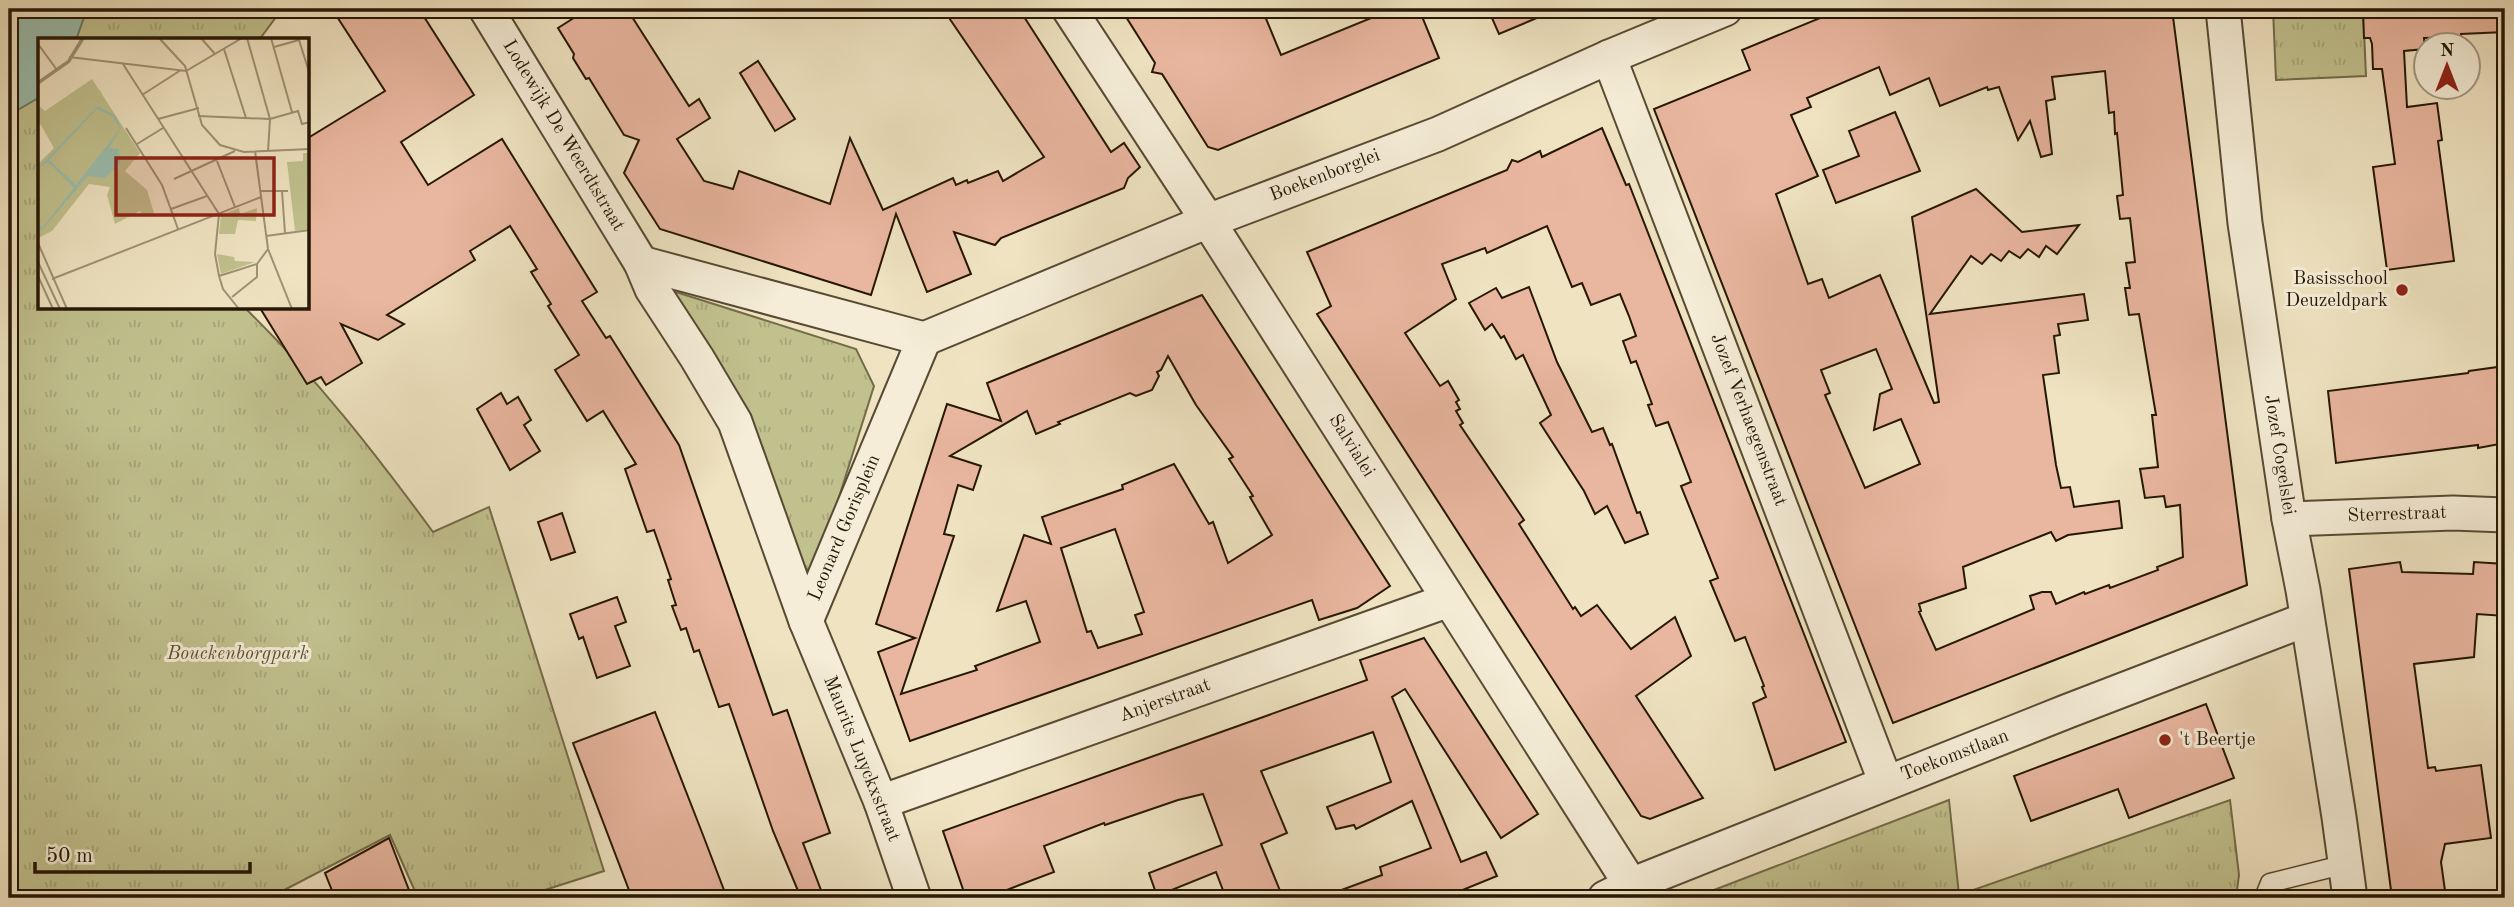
<svg xmlns="http://www.w3.org/2000/svg" width="2514" height="907" viewBox="0 0 2514 907" font-family="'Old Standard TT',serif">
<style>
.grass{fill:url(#grass-tufts);stroke:#746c49;stroke-width:2}
.water{fill:#9abeae;stroke:#6c7b6a;stroke-width:2}
.building{fill:#e9b69f;stroke:#261704;stroke-width:2;fill-rule:evenodd}
.lines{fill:none;stroke-linecap:round;stroke-linejoin:round}
.lane-casing{stroke:#584a33;stroke-width:21}
.street-casing{stroke:#584a33;stroke-width:37}
.lane{stroke:#f5edd7;stroke-width:18}
.street{stroke:#f5edd7;stroke-width:33}
.poi-dot{fill:#8f2418;stroke:#f5edd7;stroke-width:2.5}
.labels{text-anchor:middle;dominant-baseline:central;stroke-width:6;stroke-linejoin:round;paint-order:stroke}
.street-label{font-size:19px;fill:#261704;stroke:#f5edd7}
.poi-label{font-size:19px;fill:#261704;stroke:#f5edd7;text-anchor:end}
.park-label{font-size:19px;font-style:italic;fill:#5c5234;stroke:#f5edd7}
.inset-road{fill:none;stroke:#9f9175;stroke-width:2}
.view{fill:#8f2418;fill-opacity:0.15;stroke:#8f2418;stroke-width:3.5}
.inset-edge{fill:none;stroke:#261704;stroke-width:3.5}
</style>
<defs>
<pattern id="grass-tufts" width="24" height="20" patternUnits="userSpaceOnUse" patternTransform="scale(1.75)"><rect width="24" height="20" fill="#c1c18e"/><path d="M3 7l-1-3M5 7V3M7 7l1-3M15 17l-1-3M17 17v-4M19 17l1-3" fill="none" stroke="#a6a579"/></pattern>
</defs>
<rect width="100%" height="100%" fill="#efe3c1"/>
<filter id="stains"><feTurbulence type="fractalNoise" baseFrequency=".00286" numOctaves="4"/><feColorMatrix values="0 0 0 0 .2 0 0 0 0 .09 0 0 0 0 .02 0 0 0 .5 -.17"/></filter>
<radialGradient id="worn" r=".72"><stop offset=".6" stop-color="#630" stop-opacity="0"/><stop offset="1" stop-color="#630" stop-opacity=".3"/></radialGradient>
<g class="grass">
<path d="M9,9H282L259,40H40V308H245C315,376 375,453 433,532L489,507L604,871L520,898H418L390,835L269,898H9Z"/>
<polygon points="2273,9 2363,9 2366,76 2276,80"/>
<polygon points="660,287 856,349 874,386 818,564 794,577"/>
<polygon points="1949,800 1959,895 2230,800 2239,875 2236,898 1693,898"/>
</g>
<polygon class="water" points="9,9 87,9 76,40 40,40 40,97 9,115"/>
<g class="building">
<polygon points="332,9 419,9 474,95 401,142 428,185 502,139 597,292 582,301 606,338 610,336 679,445 773,715 787,710 830,833 803,843 824,898 801,898 773,831 729,704 719,707 699,650 694,652 686,628 681,630 672,606 676,605 668,580 671,579 654,530 647,532 625,469 636,464 603,411 587,421 555,370 579,355 548,306 551,304 531,272 537,269 510,226 470,251 475,260 387,315 404,324 378,340 341,324 362,363 326,385 321,377 307,384 260,308 308,308 308,138 385,91"/>
<polygon points="588,9 627,9 689,106 699,99 710,118 677,139 704,181 733,189 739,171 830,204 850,138 883,210 953,178 956,185 967,180 968,183 998,171 1003,181 1044,157 943,9 1019,9 1111,152 1124,143 1140,167 1128,178 1124,188 1001,238 995,245 954,232 971,274 927,292 896,214 871,295 660,229 624,173 639,140 624,135 589,78 586,79 573,58 574,54 558,28"/>
<polygon points="1121,9 1262,9 1281,55 1393,9 1419,9 1439,58 1218,150 1208,147 1162,74 1152,72 1155,63"/>
<polygon points="1488,9 1558,9 1499,34"/>
<path d="M1842,9H2172L2247,585L1893,723L1654,109L1750,70L1742,50ZM1879,67L1890,95L1929,78L1940,106L1987,87L1988,90L1999,87L2018,140L2030,121L2041,157L2052,154L2046,101L2055,99L2052,77L2105,71L2109,113L2114,112L2115,134L2117,133L2123,195L2117,196L2120,219L2130,218L2135,262L2126,263L2130,288H2125L2129,315L2139,314L2156,415H2152L2158,467L2140,469L2145,498L2164,496L2166,507L2180,505L2183,557L2157,567L2158,570L2110,588L2109,585L2085,594L2084,592L2056,604L2051,592H2042L2030,596L2034,609L1936,650L1919,612L1921,611L1919,604L1966,588L1963,567L2051,532L2056,541L2068,535L2122,528L2119,501L2074,507L2070,487L2061,488L2056,465L2043,375L2059,373L2054,336L2060,335L2058,324L2088,320L2084,294L1930,314L1971,256L1982,264L1991,254L2001,261L2009,251L2020,258L2028,249L2039,257L2046,246L2057,254L2079,225L2022,232L1976,189L1912,217L1939,402L1934,403L1880,275L1829,298L1822,279L1808,284L1776,194L1818,176L1791,115L1811,107L1807,98ZM1876,349L1892,389L1880,394L1874,430L1901,419L1920,464L1865,488L1825,395L1830,393L1821,370Z"/>
<polygon points="2363,9 2505,9 2505,32 2461,34 2461,37 2424,38 2425,49 2404,51 2407,107 2437,103 2442,140 2438,141 2454,261 2387,270 2373,167 2395,164 2382,69 2373,69 2372,44 2370,38 2364,38"/>
<polygon points="758,61 795,119 775,131 740,73"/>
<polygon points="1895,112 1920,171 1836,203 1823,170 1859,156 1849,131"/>
<polygon points="1602,128 1626,185 1629,184 1846,742 1775,770 1753,703 1766,697 1762,687 1764,686 1745,637 1735,641 1710,581 1718,578 1681,486 1691,482 1668,422 1656,426 1648,405 1652,404 1636,361 1631,363 1623,341 1636,336 1629,316 1620,294 1591,305 1582,283 1572,287 1547,226 1487,253 1485,248 1442,264 1456,299 1405,333 1440,386 1448,381 1459,400 1456,402 1460,409 1456,411 1463,423 1460,425 1524,520 1519,524 1573,609 1575,607 1581,616 1597,605 1631,649 1675,617 1691,656 1636,696 1703,798 1650,819 1641,816 1317,314 1331,306 1307,252 1507,170 1512,160 1518,162 1540,151 1542,157"/>
<polygon points="1529,287 1557,362 1592,432 1603,428 1610,445 1612,444 1637,513 1640,512 1648,534 1625,543 1607,506 1595,514 1584,491 1540,423 1551,415 1523,355 1516,359 1504,336 1501,338 1492,324 1485,330 1469,303 1496,288 1502,298"/>
<path d="M1202,295L1390,586L1357,608L1319,620L1312,600L910,741L878,652L915,638L876,624L947,404L1001,421L987,383ZM1168,356L1196,405L1233,457L1229,459L1253,496L1250,497L1272,535L1228,563L1213,522L1209,524L1174,464L1122,485L1123,489L1042,517L1051,544L1024,535L997,611L1026,601L1040,642L975,666L977,670L901,694L954,536L944,534L958,485L973,490L981,466L950,456L1027,411L1036,434L1060,424L1058,422L1130,393L1136,396L1152,390L1159,376L1157,372L1161,370ZM1115,529L1144,612L1135,615L1142,634L1098,648L1091,631L1087,632L1061,548Z"/>
<polygon points="2505,366 2505,443 2478,448 2478,445 2336,463 2328,391 2468,373 2469,371"/>
<polygon points="501,393 507,404 518,397 531,420 524,425 540,451 510,470 477,409"/>
<polygon points="562,513 575,552 551,560 538,522"/>
<polygon points="2400,562 2402,572 2473,574 2474,562 2505,564 2505,616 2477,614 2474,657 2414,664 2428,768 2435,767 2436,771 2481,765 2491,838 2445,844 2441,862 2446,898 2392,898 2349,569"/>
<polygon points="617,597 626,622 615,626 630,666 597,678 583,637 579,639 570,614"/>
<polygon points="1424,638 1538,814 1501,838 1405,689 1392,697 1461,862 1486,852 1497,876 1443,898 1326,898 1325,896 1382,875 1380,867 1431,848 1412,801 1356,829 1354,825 1336,829 1327,807 1391,782 1373,732 1261,771 1287,833 1261,844 1283,898 1226,898 1216,872 1157,896 1149,873 1222,845 1203,794 1178,800 1105,825 1104,823 1044,846 1054,872 1004,891 1006,898 966,898 943,831 1367,680 1360,660"/>
<polygon points="2206,704 2234,778 2129,818 2118,789 2031,821 2014,776"/>
<polygon points="655,712 703,835 727,898 632,898 573,743"/>
<polygon points="389,838 412,898 335,898 325,873"/>
</g>
<g class="lines">
<g class="lane-casing">
<polyline id="lane" points="2264,898 2270,883 2346,864"/>
</g>
<g class="street-casing">
<g id="street">
<polyline points="486,9 641,263 652,289 697,358 735,422 806,621 881,802 914,898"/>
<polyline points="1069,9 1208,221 1631,885"/>
<polyline points="2223,9 2245,223 2289,519 2303,590 2339,817 2350,898"/>
<polyline points="1609,57 1886,783"/>
<polyline points="641,263 924,339"/>
<polyline points="924,339 1208,221 1438,134 1609,57 1725,9"/>
<polyline points="2289,519 2453,513 2505,515"/>
<polyline points="806,621 924,339"/>
<polyline points="881,802 1449,600"/>
<polyline points="1605,898 1631,885 2068,711 2307,619"/>
</g>
</g>
<use href="#lane" class="lane"/>
<use href="#street" class="street"/>
</g>
<g class="poi-dot">
<circle cx="2402" cy="290" r="7"/>
<circle cx="2165" cy="740" r="7"/>
</g>
<g class="labels">
<g class="street-label">
<text transform="translate(563 136) rotate(59)">Lodewijk De Weerdtstraat</text>
<text transform="translate(1325 176) rotate(-21)">Boekenborglei</text>
<text transform="translate(1748 420) rotate(69)">Jozef Verhaegenstraat</text>
<text transform="translate(1351 446) rotate(58)">Salvialei</text>
<text transform="translate(2279 455) rotate(81)">Jozef Cogelslei</text>
<text transform="translate(2397 515) rotate(-2)">Sterrestraat</text>
<text transform="translate(845 528) rotate(-67)">Leonard Gorisplein</text>
<text transform="translate(1165 701) rotate(-20)">Anjerstraat</text>
<text transform="translate(1955 756) rotate(-21)">Toekomstlaan</text>
<text transform="translate(861 759) rotate(68)">Maurits Luyckxstraat</text>
</g>
<g class="poi-label">
<text x="2388" y="279">Basisschool<tspan x="2388" dy="22">Deuzeldpark</tspan></text>
<text x="2179" y="740" text-anchor="start">'t Beertje</text>
</g>
<g class="park-label">
<text x="238" y="654">Bouckenborgpark</text>
</g>
</g>
<g transform="translate(38 38)">
<rect width="271" height="271" fill="#efe3c1"/>
<path d="M54,41L102,115L87,133L109,152L116,175L105,178L102,173L77,186L69,157L72,149L51,146L14,193L0,200V126L16,110L0,82V67L7,73ZM265,115H271V191L257,193L249,124L265,123ZM201,170L202,176L219,170L218,183L200,182L197,196H181L183,177ZM179,216L196,219L197,223L217,224L183,236Z" fill="#c1c18e"/>
<path d="M52,43L64,55L46,75L33,63ZM18 79a12 12 0 1 1 24 0a12 12 0 1 1-24 0Z" fill="#c1c18e"/>
<path d="M60,68L77,77L83,90L71,110L81,111L82,125L67,140L50,138L3,193L0,186L5,189L36,150L10,124L0,130ZM59,71L74,78L82,91L38,147L11,122Z" fill="#9abeae" fill-rule="evenodd"/>
<path class="inset-road" d="M121,0L147,28L164,87L182,107L206,114L272,111M163,0L177,16M209,0L232,81L230,114M233,0L254,74M0,6L19,32M236,9L261,2L272,37M186,11L208,80M31,19L148,33L204,0M85,26L181,176M0,44L30,23L44,0M0,46L31,24L46,0M104,57L143,32M160,78L232,81L260,73L264,86L272,84M120,81L161,70M88,90L124,147L140,191M99,106L125,90M217,113L230,211L254,271M179,123L197,169M136,141L197,113M222,153H250M244,153L247,195M133,171L169,158M181,176L177,216L181,238L185,251L201,271M228,198L272,192M0,205L29,271M0,224L22,271M0,238L15,271M181,238L219,226M14,241L223,159M194,259L219,239V226L230,211"/>
<path class="view" d="M78,120H236V177H78Z"/>
<rect width="271" height="271" class="inset-edge"/>
</g>
<rect width="2514" height="907" fill="none" stroke="#efe3c1" stroke-width="35"/>
<rect x="10" y="10" width="2493" height="886" fill="none" stroke="#261704" stroke-width="3.5"/>
<rect x="18" y="18" width="2479" height="872" fill="none" stroke="#261704" stroke-width="2"/>
<g transform="translate(2447 66)"><circle r="33" fill="#f5edd7" stroke="#a29783" stroke-width="2"/>
<path d="M0-5L12 26L0 18L-12 26Z" fill="#8f2418"/>
<text y="-10" font-size="19" font-weight="bold" text-anchor="middle" fill="#261704">N</text>
</g>
<path d="M35 862v10h215v-10" fill="none" stroke="#261704" stroke-width="3.5"/>
<text x="46" y="862" font-size="21" fill="#261704" stroke="#f5edd7" stroke-width="5" paint-order="stroke">50 m</text>
<rect width="100%" height="100%" filter="url(#stains)"/>
<rect width="100%" height="100%" fill="url(#worn)"/>
</svg>
